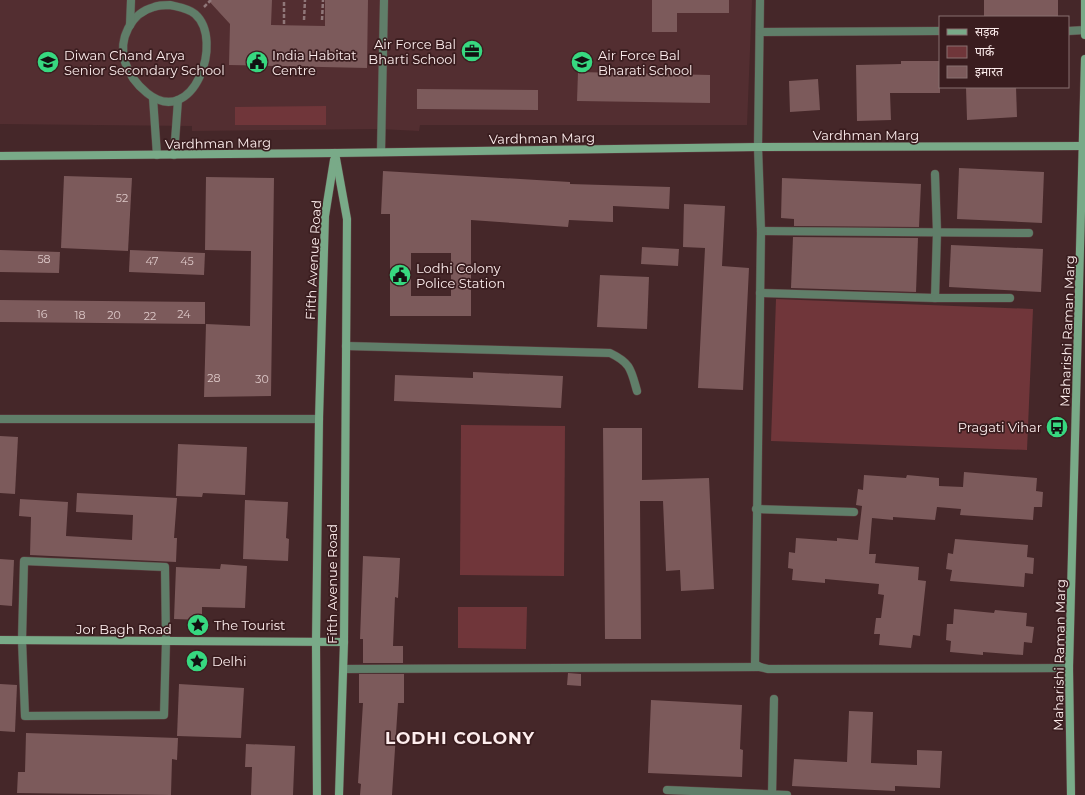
<svg xmlns="http://www.w3.org/2000/svg" width="1085" height="795" viewBox="0 0 1085 795" font-family="Montserrat,'Noto Sans Devanagari',sans-serif">
<style>
.built{fill:#532e31}
.green{fill:#70363a}
.building{fill:#7c5a5b;fill-rule:evenodd}
.lines{fill:none;stroke-linecap:round;stroke-linejoin:round}
.lane-casing{stroke:#5f4344;stroke-width:9}
.street-casing{stroke:#5f4344;stroke-width:9}
.secondary-casing{stroke:#5f4344;stroke-width:9}
.path{stroke:#907779;stroke-width:2.5;stroke-dasharray:4 2;stroke-linecap:butt}
.lane{stroke:#607e69;stroke-width:8}
.street{stroke:#607e69;stroke-width:8}
.secondary{stroke:#79aa88;stroke-width:8}
.labels{text-anchor:middle;dominant-baseline:central;stroke-width:3.5;stroke-linejoin:round;paint-order:stroke}
.number-label{font-size:11px;fill:#ddc8c8}
.poi-label{font-size:13px;fill:#fdeded;stroke:#3a1d1f;text-anchor:start}
.street-label{font-size:13px;fill:#fdeded;stroke:#3a1d1f}
.district-label{font-size:17px;font-weight:bold;letter-spacing:1px;fill:#fdeded;stroke:#3a1d1f}
</style>
<rect width="100%" height="100%" fill="#452729"/>
<polygon class="built" points="0,0 752,0 747,125 420,125 419,131 380,129 192,131 192,126 0,124"/>
<g class="green">
<polygon points="326,106 326,125 235,125 235,107"/>
<polygon points="776,299 1033,309 1027,450 771,441"/>
<polygon points="461,425 565,426 564,576 460,575"/>
<polygon points="458,607 527,607 526,649 458,648"/>
</g>
<g class="building">
<polygon points="208,0 272,0 271,25 325,26 325,0 368,0 367,68 229,65 230,24"/>
<polygon points="652,0 729,0 729,13 677,13 677,32 652,32"/>
<rect x="984" y="0" width="74" height="17"/>
<polygon points="901,61 940,61 940,93 890,93 891,120 857,121 856,65 901,64"/>
<polygon points="578,72 710,75 710,103 577,101"/>
<polygon points="818,79 820,110 790,112 789,81"/>
<polygon points="966,87 1016,87 1017,117 967,120"/>
<polygon points="417,89 538,90 538,110 417,109"/>
<polygon points="959,168 1044,172 1042,223 957,219"/>
<path d="M383,171L570,182V184L670,187L669,209L613,206V222L569,220L568,227L471,220V316H390V214H381ZM411,253H451V296H411Z"/>
<polygon points="64,176 132,178 128,251 61,248"/>
<polygon points="206,177 274,178 271,396 204,397 206,324 250,326 251,251 205,250"/>
<polygon points="782,178 921,184 919,227 794,226 794,219 781,218"/>
<polygon points="684,204 725,206 722,266 749,268 743,390 698,388 705,248 683,247"/>
<polygon points="793,237 918,238 916,292 791,288"/>
<polygon points="951,245 1043,249 1041,292 949,287"/>
<polygon points="642,247 679,249 678,266 641,264"/>
<polygon points="0,250 60,252 59,273 0,272"/>
<polygon points="130,250 205,253 204,275 129,272"/>
<polygon points="600,275 649,277 647,329 597,327"/>
<polygon points="0,300 205,302 205,324 0,322"/>
<polygon points="473,372 563,376 561,408 394,401 395,375 473,378"/>
<polygon points="603,428 642,428 642,480 709,478 714,589 681,591 680,570 666,571 663,501 640,501 641,639 605,639"/>
<polygon points="0,436 18,437 15,494 0,493"/>
<polygon points="178,444 247,447 245,495 203,493 202,497 176,496"/>
<polygon points="964,472 1037,478 1036,491 1043,492 1042,507 1034,507 1033,520 960,515 961,509 937,507 935,520 893,517 893,520 872,518 869,554 876,554 875,563 919,567 918,580 926,581 920,636 913,635 911,648 879,645 880,634 874,634 876,618 881,618 884,595 878,594 879,584 825,579 825,583 792,580 793,569 788,568 789,552 795,553 796,538 837,541 837,538 858,540 862,506 856,505 858,489 863,490 864,475 906,478 907,475 939,478 939,486 963,487"/>
<polygon points="77,493 177,498 174,538 177,538 176,562 30,555 31,517 19,516 20,499 68,502 66,536 132,540 133,515 76,512"/>
<polygon points="245,500 288,502 286,538 289,539 288,561 243,559"/>
<polygon points="955,539 1028,545 1027,557 1034,558 1033,574 1025,573 1024,587 950,581 952,570 946,569 948,553 953,554"/>
<polygon points="363,556 400,558 398,598 395,597 393,646 403,646 403,663 363,663 363,639 360,639"/>
<polygon points="0,559 14,560 12,606 0,605"/>
<polygon points="221,564 247,566 245,608 202,607 202,620 174,619 176,567 220,569"/>
<polygon points="954,609 994,613 995,610 1027,613 1026,626 1034,627 1032,643 1024,642 1023,655 983,652 983,655 950,652 951,641 946,640 947,624 953,624"/>
<polygon points="568,673 581,674 581,686 567,685"/>
<polygon points="359,674 404,674 404,703 398,703 392,795 360,795 361,784 358,783 363,703 359,703"/>
<polygon points="0,684 17,685 15,732 0,731"/>
<polygon points="179,684 244,688 241,738 177,736"/>
<polygon points="651,700 742,705 740,749 743,750 742,777 648,773"/>
<polygon points="849,711 873,712 871,763 917,765 917,750 942,751 940,788 895,786 895,791 792,786 794,759 847,762"/>
<polygon points="26,733 178,738 177,760 172,759 171,795 17,793 18,772 25,772"/>
<polygon points="246,744 295,746 293,795 251,795 252,767 245,767"/>
</g>
<g class="lines">
<g class="lane-casing">
<g id="lane">
<path d="M170,5C178,7 188,8 195,14C225,40 193,130 147,93C136,84 129,75 125,62C118,39 131,13 154,7C159,5 165,5 170,5Z"/>
<polyline points="130,25 131,0"/>
<polyline points="153,98 157,155"/>
<polyline points="381,152 384,0"/>
<polyline points="174,155 178,100"/>
</g>
</g>
<g class="street-casing">
<g id="street">
<polyline points="760,0 758,147 761,231 755,664 760,667 768,669 1069,668"/>
<polyline points="1068,31 1085,30"/>
<polyline points="760,32 940,31"/>
<polyline points="761,231 1029,233"/>
<polyline points="760,293 935,298 937,232 935,174"/>
<polyline points="935,298 1010,298"/>
<path d="M346,346L610,353C631,363 631,370 637,391"/>
<polyline points="0,419 319,419"/>
<polyline points="756,509 854,512"/>
<polygon points="24,561 165,567 166,641 164,715 25,716 22,640"/>
<polyline points="344,669 760,667"/>
<polyline points="667,790 787,795"/>
<polyline points="772,795 774,699"/>
</g>
</g>
<g class="secondary-casing">
<g id="secondary">
<polyline points="1085,0 1085,35"/>
<polyline points="335,153 347,219 344,642 339,795"/>
<polyline points="0,156 335,153 758,147 1084,146"/>
<polyline points="0,640 344,642"/>
<polyline points="317,795 316,643 319,419 325,216 334,160"/>
<polyline points="1071,795 1069,668 1085,59"/>
</g>
</g>
<g class="path">
<polyline points="204,7 211,0"/>
<polyline points="304,20 305,0"/>
<polyline points="322,20 323,0"/>
<polyline points="284,24 284,0"/>
</g>
<use href="#lane" class="lane"/>
<use href="#street" class="street"/>
<use href="#secondary" class="secondary"/>
</g>
<defs>
<g id="office-disc" transform="scale(1.15)"><circle r="9.5" fill="#37d880" stroke="#3a1d1f"/><path d="M-6-3h4V-5.5h4V-3h4V5H-6ZM-1-4.5V-3h2v-1.5ZM-6 0V1H6V0Z" fill="#111"/></g>
<g id="school-disc" transform="scale(1.15)"><circle r="9.5" fill="#37d880" stroke="#3a1d1f"/><path d="M0-5L7-2L0 1L-7-2ZM-4 1L0 2.5L4 1V4Q0 6-4 4Z" fill="#111"/></g>
<g id="civic-disc" transform="scale(1.15)"><circle r="9.5" fill="#37d880" stroke="#3a1d1f"/><path d="M-.6-6.5H3V-4.5H.6V-3L4-1V1h2V6H-6V1h2V-1L-.6-3ZM-1.2 2.5V6h2.4V2.5Z" fill="#111"/></g>
<g id="bus-disc" transform="scale(1.15)"><circle r="9.5" fill="#37d880" stroke="#3a1d1f"/><path d="M-5-6H5V4H4V6H2V4H-2V6H-4V4H-5ZM-3.5-4V0h7V-4ZM-3.5 1.2v1.5H-2V1.2ZM2 1.2v1.5H3.5V1.2Z" fill="#111"/></g>
<g id="sight-disc" transform="scale(1.15)"><circle r="9.5" fill="#37d880" stroke="#3a1d1f"/><path d="M0-6L1.8-2.2L6-1.7L2.9 1.2L3.7 5.4L0 3.3L-3.7 5.4L-2.9 1.2L-6-1.7L-1.8-2.2Z" fill="#111"/></g>
</defs>
<g fill-rule="evenodd">
<use href="#office-disc" x="472" y="51"/>
<use href="#school-disc" x="48" y="62"/>
<use href="#civic-disc" x="257" y="62"/>
<use href="#school-disc" x="582" y="62"/>
<use href="#civic-disc" x="400" y="275"/>
<use href="#bus-disc" x="1057" y="427"/>
<use href="#sight-disc" x="198" y="625"/>
<use href="#sight-disc" x="197" y="661"/>
</g>
<g class="labels">
<g class="number-label">
<text x="122" y="198">52</text>
<text x="44" y="259">58</text>
<text x="152" y="261">47</text>
<text x="187" y="261">45</text>
<text x="42" y="314">16</text>
<text x="184" y="314">24</text>
<text x="80" y="315">18</text>
<text x="114" y="315">20</text>
<text x="150" y="316">22</text>
<text x="214" y="378">28</text>
<text x="262" y="379">30</text>
</g>
<g class="poi-label">
<text x="456" y="44" text-anchor="end">Air Force Bal<tspan x="456" dy="15">Bharti School</tspan></text>
<text x="64" y="55">Diwan Chand Arya<tspan x="64" dy="15">Senior Secondary School</tspan></text>
<text x="272" y="55">India Habitat<tspan x="272" dy="15">Centre</tspan></text>
<text x="598" y="55">Air Force Bal<tspan x="598" dy="15">Bharati School</tspan></text>
<text x="416" y="268">Lodhi Colony<tspan x="416" dy="15">Police Station</tspan></text>
<text x="1042" y="427" text-anchor="end">Pragati Vihar</text>
<text x="214" y="625">The Tourist</text>
<text x="212" y="661">Delhi</text>
</g>
<g class="street-label">
<text x="866" y="135">Vardhman Marg</text>
<text transform="translate(542 138) rotate(-1)">Vardhman Marg</text>
<text transform="translate(218 143) rotate(-1)">Vardhman Marg</text>
<text transform="translate(313 260) rotate(-87)">Fifth Avenue Road</text>
<text transform="translate(1067 331) rotate(-88)">Maharishi Raman Marg</text>
<text transform="translate(332 584) rotate(-90)">Fifth Avenue Road</text>
<text x="124" y="629">Jor Bagh Road</text>
<text transform="translate(1059 655) rotate(-89)">Maharishi Raman Marg</text>
</g>
<g class="district-label">
<text x="460" y="738">LODHI COLONY</text>
</g>
</g>
<rect x="939" y="16" width="130" height="72" fill="#3a1d1f" stroke="#887071"/>
<rect x="947" y="29" width="20" height="6" fill="#79aa88" stroke="#887071"/>
<text x="975" y="36" font-size="12" fill="#fdeded">सड़क</text>
<rect x="947" y="46" width="20" height="12" fill="#70363a" stroke="#887071"/>
<text x="975" y="56" font-size="12" fill="#fdeded">पार्क</text>
<rect x="947" y="66" width="20" height="12" fill="#7c5a5b" stroke="#887071"/>
<text x="975" y="76" font-size="12" fill="#fdeded">इमारत</text>
</svg>
